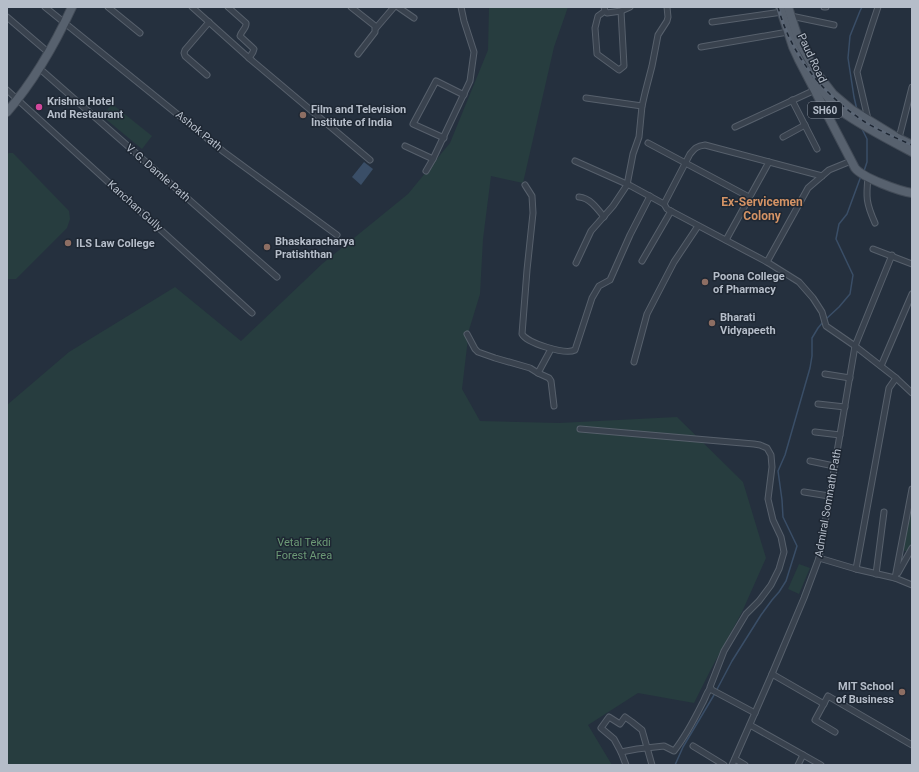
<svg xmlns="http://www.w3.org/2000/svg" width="919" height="772" viewBox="0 0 919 772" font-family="Roboto,sans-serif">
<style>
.green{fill:#273d3f}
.water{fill:#3a4e67}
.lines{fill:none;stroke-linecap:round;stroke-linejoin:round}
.stream{stroke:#3a4e67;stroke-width:1.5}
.street-casing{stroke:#57606c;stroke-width:7}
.primary-casing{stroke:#424b57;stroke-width:10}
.street{stroke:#39424e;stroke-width:5}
.primary{stroke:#57616e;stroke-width:8}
.rail-casing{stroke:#5b6675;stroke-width:3}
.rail{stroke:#1e2733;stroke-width:1.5;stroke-dasharray:4.5;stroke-linecap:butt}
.hotel-dot{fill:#d1479c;stroke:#1e2733;stroke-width:1.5}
.education-dot{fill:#8d6e63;stroke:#1e2733;stroke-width:1.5}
.labels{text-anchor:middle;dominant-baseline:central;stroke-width:3;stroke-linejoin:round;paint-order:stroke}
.shield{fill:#1e2733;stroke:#88909c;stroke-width:1}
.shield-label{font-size:10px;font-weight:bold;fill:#b5bdc9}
.street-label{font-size:11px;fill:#b5bdc9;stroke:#1e2733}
.poi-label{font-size:11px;font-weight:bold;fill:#b5bdc9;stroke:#1e2733;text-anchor:start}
.park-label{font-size:11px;fill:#6c9a76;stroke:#1e2733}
.neighbourhood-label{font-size:12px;font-weight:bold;fill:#d49365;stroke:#1e2733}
</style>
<rect width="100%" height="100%" fill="#25303e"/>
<g class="green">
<polygon points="489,7 568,7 554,47 523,183 491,176 483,239 480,294 469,330 462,389 480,421 559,423 677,417 743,482 766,558 742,612 710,671 694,703 638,693 588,725 612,765 7,765 7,405 69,352 175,287 241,341 322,264 408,194 450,143 488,50"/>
<polygon points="112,104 152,136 142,149 102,116"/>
<polygon points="9,153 13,153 69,211 70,219 67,228 16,279 7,279 7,154"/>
<polygon points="912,499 912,542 907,551 905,551 903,550"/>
<polygon points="799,564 810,568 799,594 788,589"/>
</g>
<polygon class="water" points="364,162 373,169 361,185 352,177"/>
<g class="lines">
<g class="stream">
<polyline points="857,110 854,97 848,58 850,36 860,11 862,7"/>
<polyline points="862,129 867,139 867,162 864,171"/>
<polyline points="826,319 839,307 850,294 853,275 836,239 839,224 847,214 861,176"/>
<polyline points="675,765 683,747 714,695 732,661 761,615 772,600 779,592 786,581 797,546 783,517 782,500 778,471 785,455 810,368 812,356 812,338 818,328 823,322"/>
</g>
<g class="street-casing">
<g id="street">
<polyline points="45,7 224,152 337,235"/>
<polyline points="108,7 140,33"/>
<polyline points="192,7 249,58 370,160"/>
<path d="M228,7L246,23C247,28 241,31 240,36L254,49L253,52L249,58"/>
<polyline points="351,7 375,26 375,32 358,54"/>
<polyline points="398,7 414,18"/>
<polyline points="604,7 605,11 607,13 621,11 630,7"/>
<polyline points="824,7 826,7"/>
<polyline points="605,11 598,16 595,28 597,54 619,70 624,66 621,11"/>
<polyline points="791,16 834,25"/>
<polyline points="7,17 49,53"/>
<polyline points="712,22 782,12"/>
<polyline points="376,28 394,7"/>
<polyline points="701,47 788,32"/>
<polyline points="39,68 277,277"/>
<polyline points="207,75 185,56 184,53 185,50 209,22"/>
<polyline points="7,90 252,313"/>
<polyline points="586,98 642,106"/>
<polyline points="792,100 817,149"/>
<polyline points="868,119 857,72 871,28 878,7"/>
<polyline points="735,127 815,90"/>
<polyline points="783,137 805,125"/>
<polyline points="444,138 413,124 436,81 464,95"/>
<polyline points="899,138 912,87"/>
<polyline points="648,143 749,197"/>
<polyline points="405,146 433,159 470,81 474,52 464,21 461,7"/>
<polyline points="575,161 631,186 664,204 667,209 767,262 799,282 813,298 822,312 826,326 855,346 896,378 912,393"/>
<polyline points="426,171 433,159"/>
<path d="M868,177C866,197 866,203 875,223"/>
<path d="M525,185L532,196L533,213L527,270L522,334C527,343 565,355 575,350L592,298L599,286L610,280L630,235L650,196"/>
<path d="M579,197C590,198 597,208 604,217"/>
<path d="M664,204L690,154C695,148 697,146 705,145L822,176"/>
<polyline points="726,240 769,162"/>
<polyline points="873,249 912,264"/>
<polyline points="642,261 671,211"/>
<polyline points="767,262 808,188 829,170 851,161"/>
<polyline points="576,263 591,231 613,206 627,185 633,154 639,137 642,106 645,93 652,66 658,35 667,21 668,17 667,7"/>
<polyline points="467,334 475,349 478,352 495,358 530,368 538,373 551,349"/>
<polyline points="634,362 647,314 674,262 698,226"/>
<polyline points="881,366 912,294"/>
<polyline points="538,373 549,378 551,381 554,406"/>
<polyline points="825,374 850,378"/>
<polyline points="818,404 845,407"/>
<polyline points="580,429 754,444 760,445 767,448 771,455 772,467 768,499 773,520 781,537 784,552 779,569 771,585 759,601 746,614 724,651 710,687 712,690 755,713"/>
<polyline points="815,432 840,435"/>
<polyline points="810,461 834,466"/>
<polyline points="804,492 829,496"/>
<polyline points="819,558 856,569 895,578 912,585"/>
<polyline points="856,569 889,388 896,378"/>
<polyline points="898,573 912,548"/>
<polyline points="876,574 884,512"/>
<polyline points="895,578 912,489"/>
<polyline points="772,674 824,704"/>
<polyline points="750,725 821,765"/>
<polyline points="835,732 815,720 828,696 912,745"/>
<polyline points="693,746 724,765"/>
<path d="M621,752L637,749L664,746L674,751C685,737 694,720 702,704C705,699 706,694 709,690L711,689"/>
<polyline points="735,759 745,765"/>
<polyline points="626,765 621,752 614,739 601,728 609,717 620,724 625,717 632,722 642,730 652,765"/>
<polyline points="732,765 772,674 804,598 819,558 855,346 892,255"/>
<polyline points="798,765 803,755"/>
</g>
</g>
<g class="primary-casing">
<g id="primary">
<path d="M780,7L793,47L799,60L855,168C863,178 899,191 912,193"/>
<polyline points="788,7 800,44 819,76 833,94 852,110 896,137 912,145"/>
<path d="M815,81L818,85C825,93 832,104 841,111C862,126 889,140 912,152"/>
<path d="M7,112C34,81 55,44 72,7"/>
</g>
</g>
<use href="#street" class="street"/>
<use href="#primary" class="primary"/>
<g class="rail-casing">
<path id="rail" d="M778,7C791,55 823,95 865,122C880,131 896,138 912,145"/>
</g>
<use href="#rail" class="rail"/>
</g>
<circle class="hotel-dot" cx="39" cy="107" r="4"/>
<g class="education-dot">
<circle cx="303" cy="115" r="4"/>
<circle cx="68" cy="243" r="4"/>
<circle cx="267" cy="247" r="4"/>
<circle cx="705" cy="282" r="4"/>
<circle cx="712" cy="323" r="4"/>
<circle cx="902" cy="692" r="4"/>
</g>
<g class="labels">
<rect class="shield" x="808" y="102" width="34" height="16" rx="3"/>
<g class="shield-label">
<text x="825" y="110">SH60</text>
</g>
<g class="street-label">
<text transform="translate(812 58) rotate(65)">Paud Road</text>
<text transform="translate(199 131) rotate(39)">Ashok Path</text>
<text transform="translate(158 173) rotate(41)">V. G. Damle Path</text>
<text transform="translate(135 206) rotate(42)">Kanchan Gully</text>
<text transform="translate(828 503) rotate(-80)">Admiral Somnath Path</text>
</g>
<g class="poi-label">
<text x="47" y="101">Krishna Hotel<tspan x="47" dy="13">And Restaurant</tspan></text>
<text x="311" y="109">Film and Television<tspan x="311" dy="13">Institute of India</tspan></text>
<text x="275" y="241">Bhaskaracharya<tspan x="275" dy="13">Pratishthan</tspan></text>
<text x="76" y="243">ILS Law College</text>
<text x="713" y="276">Poona College<tspan x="713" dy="13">of Pharmacy</tspan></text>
<text x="720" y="317">Bharati<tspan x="720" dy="13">Vidyapeeth</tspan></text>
<text x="894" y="686" text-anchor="end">MIT School<tspan x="894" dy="13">of Business</tspan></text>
</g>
<g class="park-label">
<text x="304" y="542">Vetal Tekdi<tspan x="304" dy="13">Forest Area</tspan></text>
</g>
<g class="neighbourhood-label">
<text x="762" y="202">Ex-Servicemen<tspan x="762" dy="14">Colony</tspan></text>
</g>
</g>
<rect width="919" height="772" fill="none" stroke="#b5bdc9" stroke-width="16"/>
</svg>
